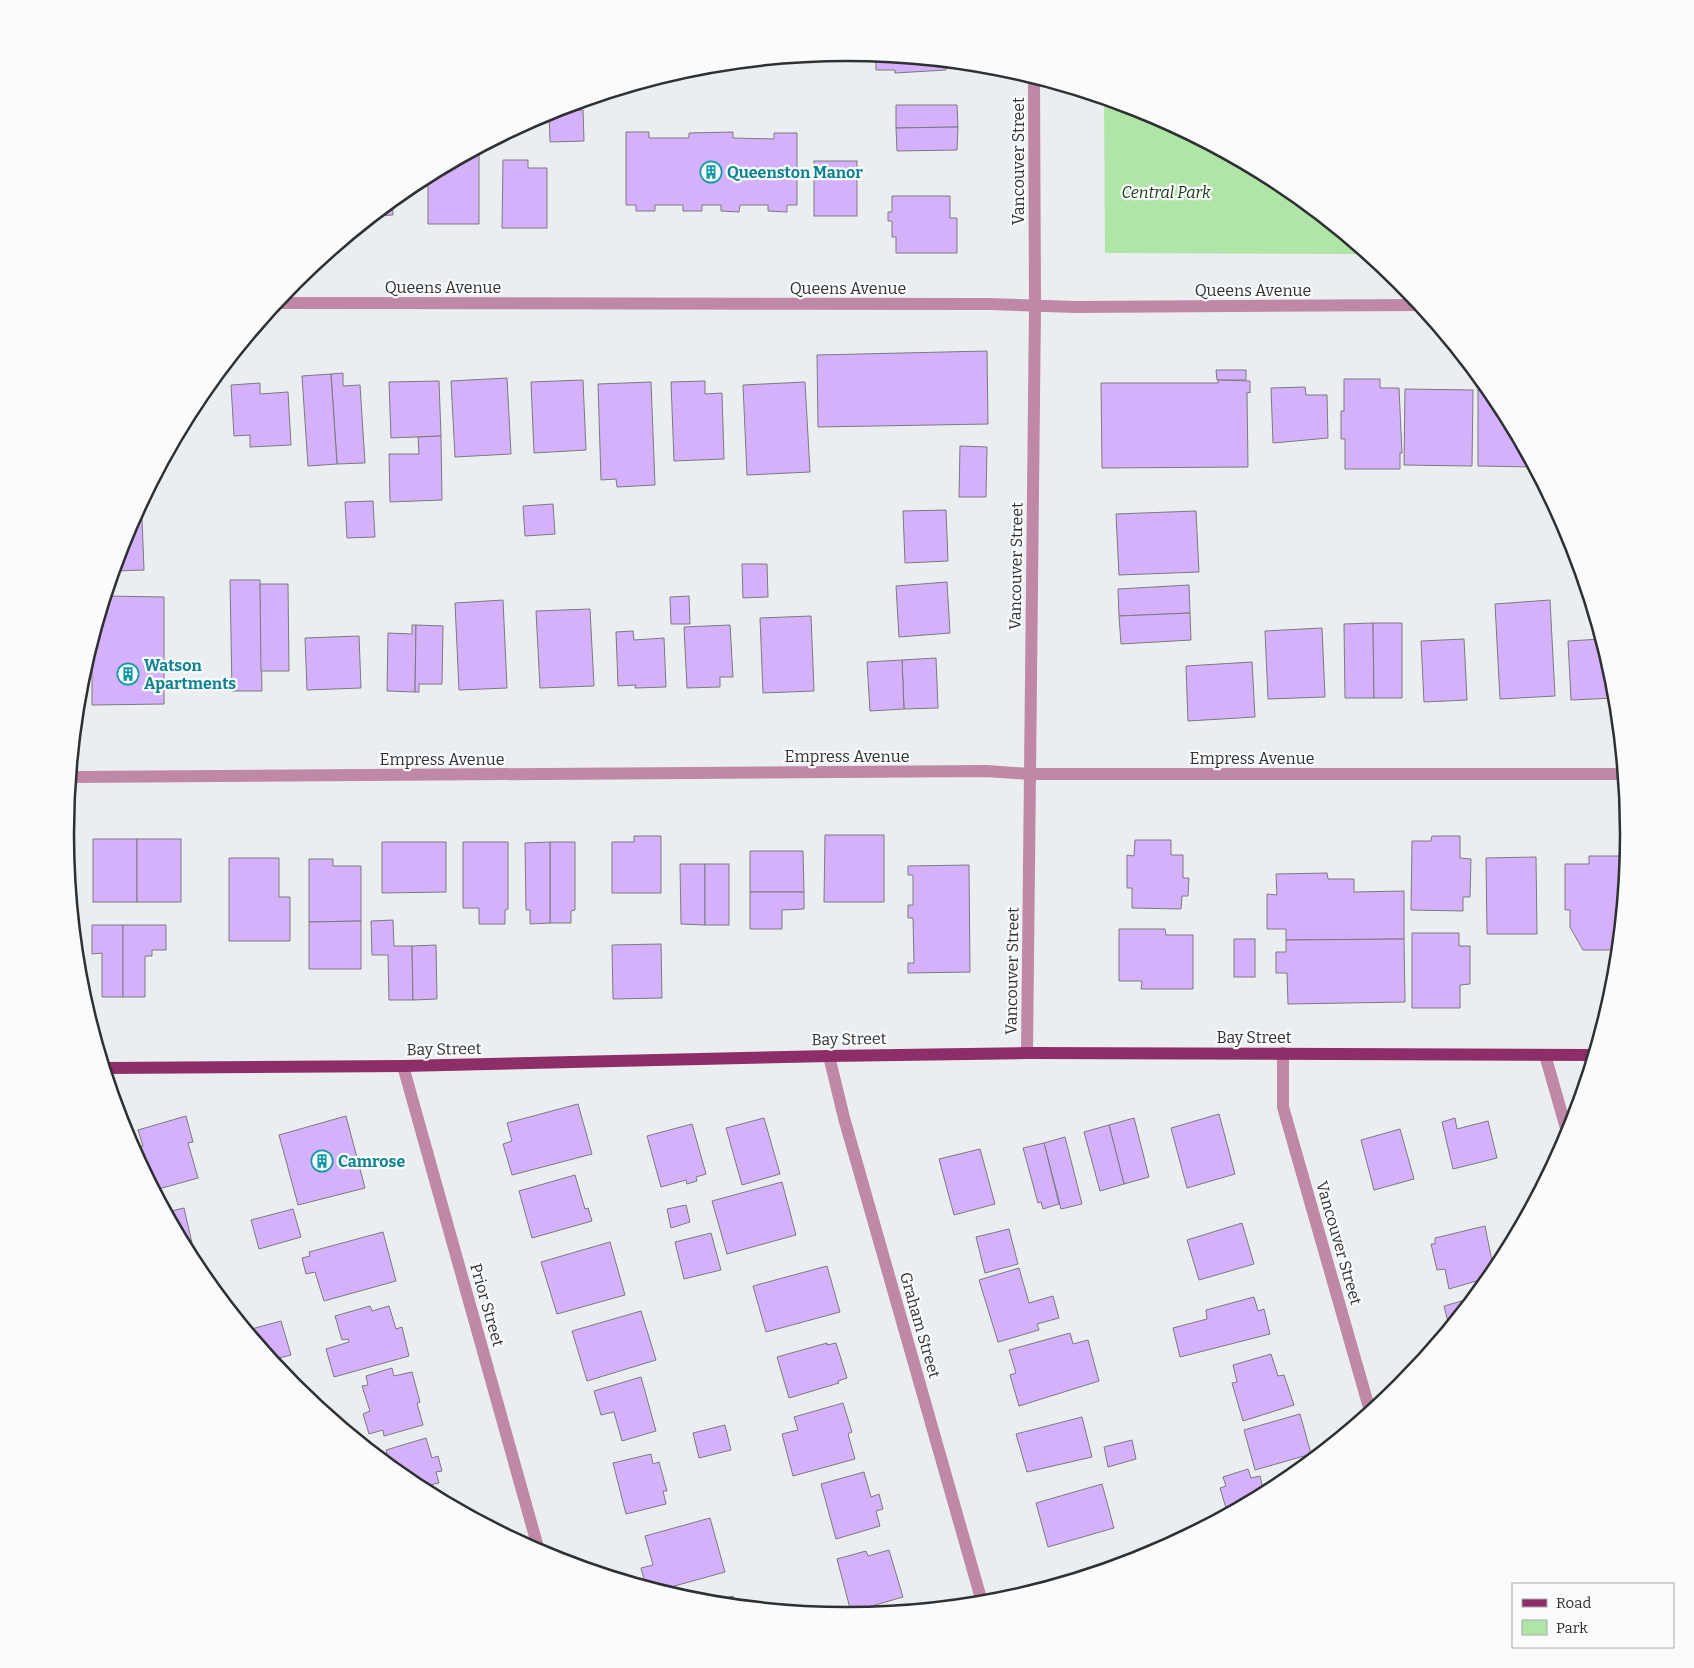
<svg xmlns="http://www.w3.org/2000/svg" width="1694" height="1668" viewBox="0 0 1694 1668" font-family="Bitter,serif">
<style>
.green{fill:#afe5a6}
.building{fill:#d5b1fc;stroke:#7b7a7d}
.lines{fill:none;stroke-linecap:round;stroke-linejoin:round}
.minor{stroke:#bf88a5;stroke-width:12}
.major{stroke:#8e2e68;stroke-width:12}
.labels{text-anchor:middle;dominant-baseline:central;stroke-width:4.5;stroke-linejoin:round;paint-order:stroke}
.street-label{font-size:16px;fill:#2f3031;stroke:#f9fbfd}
.culture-label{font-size:16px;font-weight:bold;fill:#0d838f;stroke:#f9fbfd;text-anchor:start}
.park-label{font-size:16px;font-style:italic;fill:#153b0f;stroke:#f9fbfd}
.rim{fill:none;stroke:#2f3031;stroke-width:2.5}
</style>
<rect width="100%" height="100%" fill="#ebeef0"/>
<polygon class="green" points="1104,99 1146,112 1281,184 1366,254 1105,253"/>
<g class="building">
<polygon points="876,55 946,62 946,70 895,73 895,70 876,70"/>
<polygon points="896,105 957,105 958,127 896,128"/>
<polygon points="583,110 584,141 550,142 549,112"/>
<polygon points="958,127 957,150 897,151 896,128"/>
<polygon points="626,132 649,132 649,138 689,138 689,133 733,132 733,138 774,139 774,133 797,133 797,205 787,205 787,212 768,211 768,205 740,205 739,212 721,211 721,205 702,205 702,211 683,211 683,205 655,205 655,211 636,211 636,205 626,205"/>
<polygon points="476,150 479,150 479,224 428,224 428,176"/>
<polygon points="503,160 528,160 528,168 547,168 547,228 502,228"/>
<rect x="814" y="161" width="43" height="55"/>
<polygon points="892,196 950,196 950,218 957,218 957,253 896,253 896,237 892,237 892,221 888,221 888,212 892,212"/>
<polygon points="392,201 393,215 374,216"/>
<polygon points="987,351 988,424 818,427 817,355"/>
<polygon points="1216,370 1246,370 1246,380 1217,380"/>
<polygon points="343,373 343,386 360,385 365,463 337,464 331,374"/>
<polygon points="331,374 337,464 308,466 302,376"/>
<polygon points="507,378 511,454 455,457 451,381"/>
<polygon points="1344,379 1380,379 1380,388 1399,388 1402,453 1400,453 1400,469 1345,469 1345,439 1341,439 1341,411 1344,411"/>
<polygon points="583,380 586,450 534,453 531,382"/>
<polygon points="1218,380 1250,381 1250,393 1247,392 1248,467 1102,468 1101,383 1218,383"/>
<polygon points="439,381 441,436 391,438 389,382"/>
<polygon points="705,381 705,394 722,393 724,459 674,461 671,382"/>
<polygon points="651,382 655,485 617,487 616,479 601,480 598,384"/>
<polygon points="805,382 810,472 747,475 743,385"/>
<polygon points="260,383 260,394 288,392 291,445 250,447 250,435 234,436 231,385"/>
<polygon points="1305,387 1306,395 1327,395 1328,438 1273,443 1271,388"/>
<polygon points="1478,387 1486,387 1497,400 1533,467 1478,466"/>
<polygon points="1405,389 1473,390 1472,466 1404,465"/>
<polygon points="441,436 442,500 390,502 389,454 419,454 418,437"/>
<polygon points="960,446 987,447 986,497 959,497"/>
<polygon points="373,501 375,537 347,538 345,502"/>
<polygon points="553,504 555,534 525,536 523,506"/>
<polygon points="946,510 948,561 905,563 903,511"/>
<polygon points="1196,511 1199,572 1119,575 1116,514"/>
<polygon points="142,518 144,570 114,571 125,535 134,519"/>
<polygon points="742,564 767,564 768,597 743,598"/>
<polygon points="230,580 260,580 262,691 232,691"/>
<polygon points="947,582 950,633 899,637 896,586"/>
<polygon points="260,584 288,584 289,671 261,671"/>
<polygon points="1189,585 1190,613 1119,616 1118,589"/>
<polygon points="106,596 164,597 164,704 92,705 92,644"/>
<polygon points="689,596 690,624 671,624 670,597"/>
<polygon points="503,600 507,688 459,690 455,603"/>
<polygon points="1550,600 1555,696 1500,699 1495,604"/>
<polygon points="590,609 594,686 540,688 536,611"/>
<polygon points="1190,613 1191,640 1121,644 1119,616"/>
<polygon points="811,616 814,691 763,693 760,618"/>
<polygon points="1373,623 1374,698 1345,698 1344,624"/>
<polygon points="1373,623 1402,623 1402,698 1374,698"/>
<polygon points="412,625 416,625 415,692 387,691 388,633 412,634"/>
<polygon points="416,625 443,626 442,684 419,684 419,692 415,692"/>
<polygon points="730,625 733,677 720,677 720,687 687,688 684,627"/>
<polygon points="1322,628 1325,697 1268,699 1265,631"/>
<polygon points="633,631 634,640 664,638 666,687 635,688 636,685 618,686 616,632"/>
<polygon points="359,636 361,688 307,690 305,638"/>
<polygon points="1464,639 1467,700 1424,702 1421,641"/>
<polygon points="1601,639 1614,682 1615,698 1571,700 1568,641"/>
<polygon points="936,658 938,708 904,709 902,660"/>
<polygon points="902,660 904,709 870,711 867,662"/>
<polygon points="1252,662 1255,717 1188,721 1186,666"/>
<polygon points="825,835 884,835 884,902 824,902"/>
<polygon points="634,836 661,836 661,893 612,893 612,842 634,842"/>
<polygon points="1432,836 1460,836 1460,858 1471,859 1470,897 1463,897 1463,911 1411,910 1412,841 1431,841"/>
<rect x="93" y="839" width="44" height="63"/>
<rect x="137" y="839" width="44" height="63"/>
<polygon points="1135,840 1171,840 1171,855 1183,855 1183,878 1189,878 1188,896 1182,896 1181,909 1132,908 1132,888 1127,888 1127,855 1134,856"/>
<polygon points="382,842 446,842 446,892 382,893"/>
<polygon points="463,842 508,842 508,909 505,910 505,924 479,924 479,908 463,908"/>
<polygon points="550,842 575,842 575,910 571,911 571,923 550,923"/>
<polygon points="550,842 550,923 530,924 530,910 526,910 525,843"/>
<polygon points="750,851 803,851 804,892 750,892"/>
<polygon points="1589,856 1626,856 1617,950 1583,950 1570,927 1570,910 1565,910 1565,864 1589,864"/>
<polygon points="1536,857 1537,934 1487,934 1486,858"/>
<polygon points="229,858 279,858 279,897 290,897 290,941 229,941"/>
<polygon points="309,859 333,859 333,866 361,866 361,921 309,922"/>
<polygon points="680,864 705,864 705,925 681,924"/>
<rect x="705" y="864" width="24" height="61"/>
<polygon points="969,865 970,972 908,973 908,963 914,963 913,918 908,918 908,905 913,905 913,875 908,875 908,866"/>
<polygon points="1327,873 1328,879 1354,879 1354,892 1404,891 1404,939 1286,940 1286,929 1267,929 1267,894 1277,895 1276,874"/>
<polygon points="750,892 804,892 804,909 782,910 782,929 750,929"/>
<polygon points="393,920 394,946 412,946 413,1000 389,1000 388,955 372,955 371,921"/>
<polygon points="361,921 361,969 309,969 309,922"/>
<polygon points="92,925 123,925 123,997 102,997 102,953 92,954"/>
<polygon points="123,925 166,925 166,950 152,950 152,956 145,956 145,997 123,997"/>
<polygon points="1119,929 1165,929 1166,935 1193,935 1193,989 1141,989 1142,981 1119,981"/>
<polygon points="1412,933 1459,933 1459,946 1470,946 1470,984 1460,985 1460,1008 1412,1008"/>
<rect x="1234" y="939" width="21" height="38"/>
<polygon points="1404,939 1405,1002 1288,1004 1287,973 1276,973 1276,952 1286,952 1286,940"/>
<polygon points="661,944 662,998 613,999 612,945"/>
<polygon points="436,945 437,999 413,1000 412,946"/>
<polygon points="578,1104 592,1154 512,1175 503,1144 512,1141 507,1123"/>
<polygon points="1219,1114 1235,1174 1187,1188 1171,1128"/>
<polygon points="186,1116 193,1142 188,1143 198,1178 155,1190 133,1148 143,1146 138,1130"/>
<polygon points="346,1116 365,1188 298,1205 279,1135"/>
<polygon points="764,1118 780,1174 742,1185 726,1128"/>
<polygon points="1134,1118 1149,1177 1124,1184 1109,1125"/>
<polygon points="1455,1118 1457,1129 1488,1121 1497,1158 1453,1169 1442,1122"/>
<polygon points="692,1124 706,1174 696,1177 697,1181 687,1184 686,1180 661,1187 647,1136"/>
<polygon points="1109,1125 1124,1184 1100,1191 1084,1132"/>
<polygon points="1400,1129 1414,1179 1374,1190 1361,1140"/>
<polygon points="1065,1137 1082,1204 1061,1209 1044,1143"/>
<polygon points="1044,1143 1059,1204 1043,1209 1041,1202 1038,1203 1023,1148"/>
<polygon points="980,1149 995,1204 954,1215 939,1159"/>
<polygon points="575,1175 585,1209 588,1208 592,1221 532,1238 519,1191"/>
<polygon points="782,1182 796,1235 727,1254 712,1201"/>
<polygon points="686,1205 690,1222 671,1228 667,1209"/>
<polygon points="184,1208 195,1256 191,1257 167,1212"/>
<polygon points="293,1209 301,1237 259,1249 251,1220"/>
<polygon points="1242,1223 1254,1264 1199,1280 1187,1240"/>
<polygon points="1485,1226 1494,1271 1490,1277 1449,1289 1445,1269 1437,1270 1431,1244 1435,1244 1435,1238"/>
<polygon points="1009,1229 1018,1264 985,1273 976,1237"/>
<polygon points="383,1232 396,1281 324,1301 315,1272 306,1274 302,1258 310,1256 309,1252"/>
<polygon points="711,1233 721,1270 684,1279 675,1242"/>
<polygon points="610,1242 625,1295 557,1314 541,1262"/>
<polygon points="827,1266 840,1312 766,1332 753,1286"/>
<polygon points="1019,1268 1029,1303 1053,1296 1059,1318 1037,1324 1039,1330 998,1342 979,1280"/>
<polygon points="1254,1297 1258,1311 1264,1309 1270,1334 1180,1357 1173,1328 1207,1319 1206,1310"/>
<polygon points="1472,1298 1449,1326 1444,1306"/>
<polygon points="370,1306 372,1311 389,1306 396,1329 402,1327 409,1356 334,1377 326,1349 349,1342 348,1339 342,1340 335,1316"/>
<polygon points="641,1311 656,1360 587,1381 572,1331"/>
<polygon points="281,1321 291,1355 272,1360 248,1330"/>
<polygon points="1070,1333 1073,1344 1088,1340 1099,1381 1019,1406 1010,1375 1016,1373 1009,1350"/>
<polygon points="827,1343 827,1345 836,1343 847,1378 838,1381 839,1383 789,1398 777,1357"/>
<polygon points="1271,1354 1278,1376 1284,1375 1294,1405 1243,1421 1232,1383 1237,1382 1233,1365"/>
<polygon points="392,1368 394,1376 412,1372 420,1402 417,1403 423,1425 384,1436 383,1430 369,1434 363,1414 370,1411 362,1386 368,1385 366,1376"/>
<polygon points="641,1377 656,1431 622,1441 614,1412 601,1415 594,1391"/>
<polygon points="843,1403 852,1432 848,1434 855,1459 793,1476 782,1434 798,1430 794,1417"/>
<polygon points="1300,1414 1311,1454 1255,1470 1244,1430"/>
<polygon points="1082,1417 1092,1457 1027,1472 1016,1434"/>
<polygon points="725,1425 731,1450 699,1458 693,1433"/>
<polygon points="426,1438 432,1458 438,1456 442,1471 436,1472 439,1483 430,1485 433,1495 413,1484 391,1466 386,1450"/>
<polygon points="1132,1440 1136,1459 1108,1467 1104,1447"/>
<polygon points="651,1454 653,1464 659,1462 667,1491 663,1491 666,1504 626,1514 613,1463"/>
<polygon points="1248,1469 1251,1478 1260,1476 1264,1493 1249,1501 1226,1508 1220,1488 1226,1486 1223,1477"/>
<polygon points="864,1472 871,1497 879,1494 883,1509 876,1511 880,1526 836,1539 821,1484"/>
<polygon points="1102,1484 1114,1528 1048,1547 1036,1503"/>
<polygon points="710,1518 725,1572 660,1590 646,1586 641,1568 653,1565 645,1536"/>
<polygon points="889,1550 903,1597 851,1612 837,1559 866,1551 868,1556"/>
<polygon points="1135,1554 1137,1559 1062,1581 1061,1577"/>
<polygon points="733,1596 735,1604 711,1602"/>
</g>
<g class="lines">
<g class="minor">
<polyline points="276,303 989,304 1075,307 1419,305"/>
<polyline points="71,777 986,771 1030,774 1623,774"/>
<polyline points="1027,1053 1035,306 1034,78"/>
<polyline points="1283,1053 1283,1107 1370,1411"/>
<polyline points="1545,1055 1568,1135"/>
<polyline points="829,1056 844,1118 982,1602"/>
<polyline points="403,1066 539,1551"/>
</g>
<polyline class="major" points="105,1068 403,1066 829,1056 1027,1053 1593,1055"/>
</g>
<defs>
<g id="building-ring" transform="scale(1.125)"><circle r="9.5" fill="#f9fbfd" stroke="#0f9aa8" stroke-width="1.5"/><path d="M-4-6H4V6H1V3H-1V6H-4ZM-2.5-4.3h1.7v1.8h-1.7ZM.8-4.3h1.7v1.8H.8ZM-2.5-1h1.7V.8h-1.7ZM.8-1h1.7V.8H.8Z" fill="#0f9aa8"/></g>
</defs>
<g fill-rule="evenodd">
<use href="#building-ring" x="711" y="172"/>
<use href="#building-ring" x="128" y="674"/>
<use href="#building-ring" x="322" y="1161"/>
</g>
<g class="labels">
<g class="street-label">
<text transform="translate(1018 161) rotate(-90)">Vancouver Street</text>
<text x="443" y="287">Queens Avenue</text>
<text x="848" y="288">Queens Avenue</text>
<text x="1253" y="290">Queens Avenue</text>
<text transform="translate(1016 566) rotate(-89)">Vancouver Street</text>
<text x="847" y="756">Empress Avenue</text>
<text x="1252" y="758">Empress Avenue</text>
<text x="442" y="759">Empress Avenue</text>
<text transform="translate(1012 971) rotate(-89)">Vancouver Street</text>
<text x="1254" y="1037">Bay Street</text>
<text transform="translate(849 1039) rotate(-1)">Bay Street</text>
<text transform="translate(444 1049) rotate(-1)">Bay Street</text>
<text transform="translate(1339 1243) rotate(74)">Vancouver Street</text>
<text transform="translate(487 1305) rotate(74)">Prior Street</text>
<text transform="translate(920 1325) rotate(74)">Graham Street</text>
</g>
<g class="culture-label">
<text x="727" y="172">Queenston Manor</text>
<text x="144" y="665">Watson<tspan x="144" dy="18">Apartments</tspan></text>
<text x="338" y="1161">Camrose</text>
</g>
<g class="park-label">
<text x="1166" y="192">Central Park</text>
</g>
</g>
<path d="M0 0H1694V1668H0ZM74 834a773 773 0 1 1 1546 0a773 773 0 1 1-1546 0Z" fill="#f9fbfd" fill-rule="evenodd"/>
<path class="rim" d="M74 834a773 773 0 1 1 1546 0a773 773 0 1 1-1546 0Z"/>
<rect x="1512" y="1583" width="162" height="65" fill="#f9fbfd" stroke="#a8aaab"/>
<rect x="1522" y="1599" width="25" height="8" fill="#8e2e68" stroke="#a8aaab"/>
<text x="1556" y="1608" font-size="15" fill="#2f3031">Road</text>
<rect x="1522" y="1620" width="25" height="15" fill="#afe5a6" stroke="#a8aaab"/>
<text x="1556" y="1633" font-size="15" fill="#2f3031">Park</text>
</svg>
